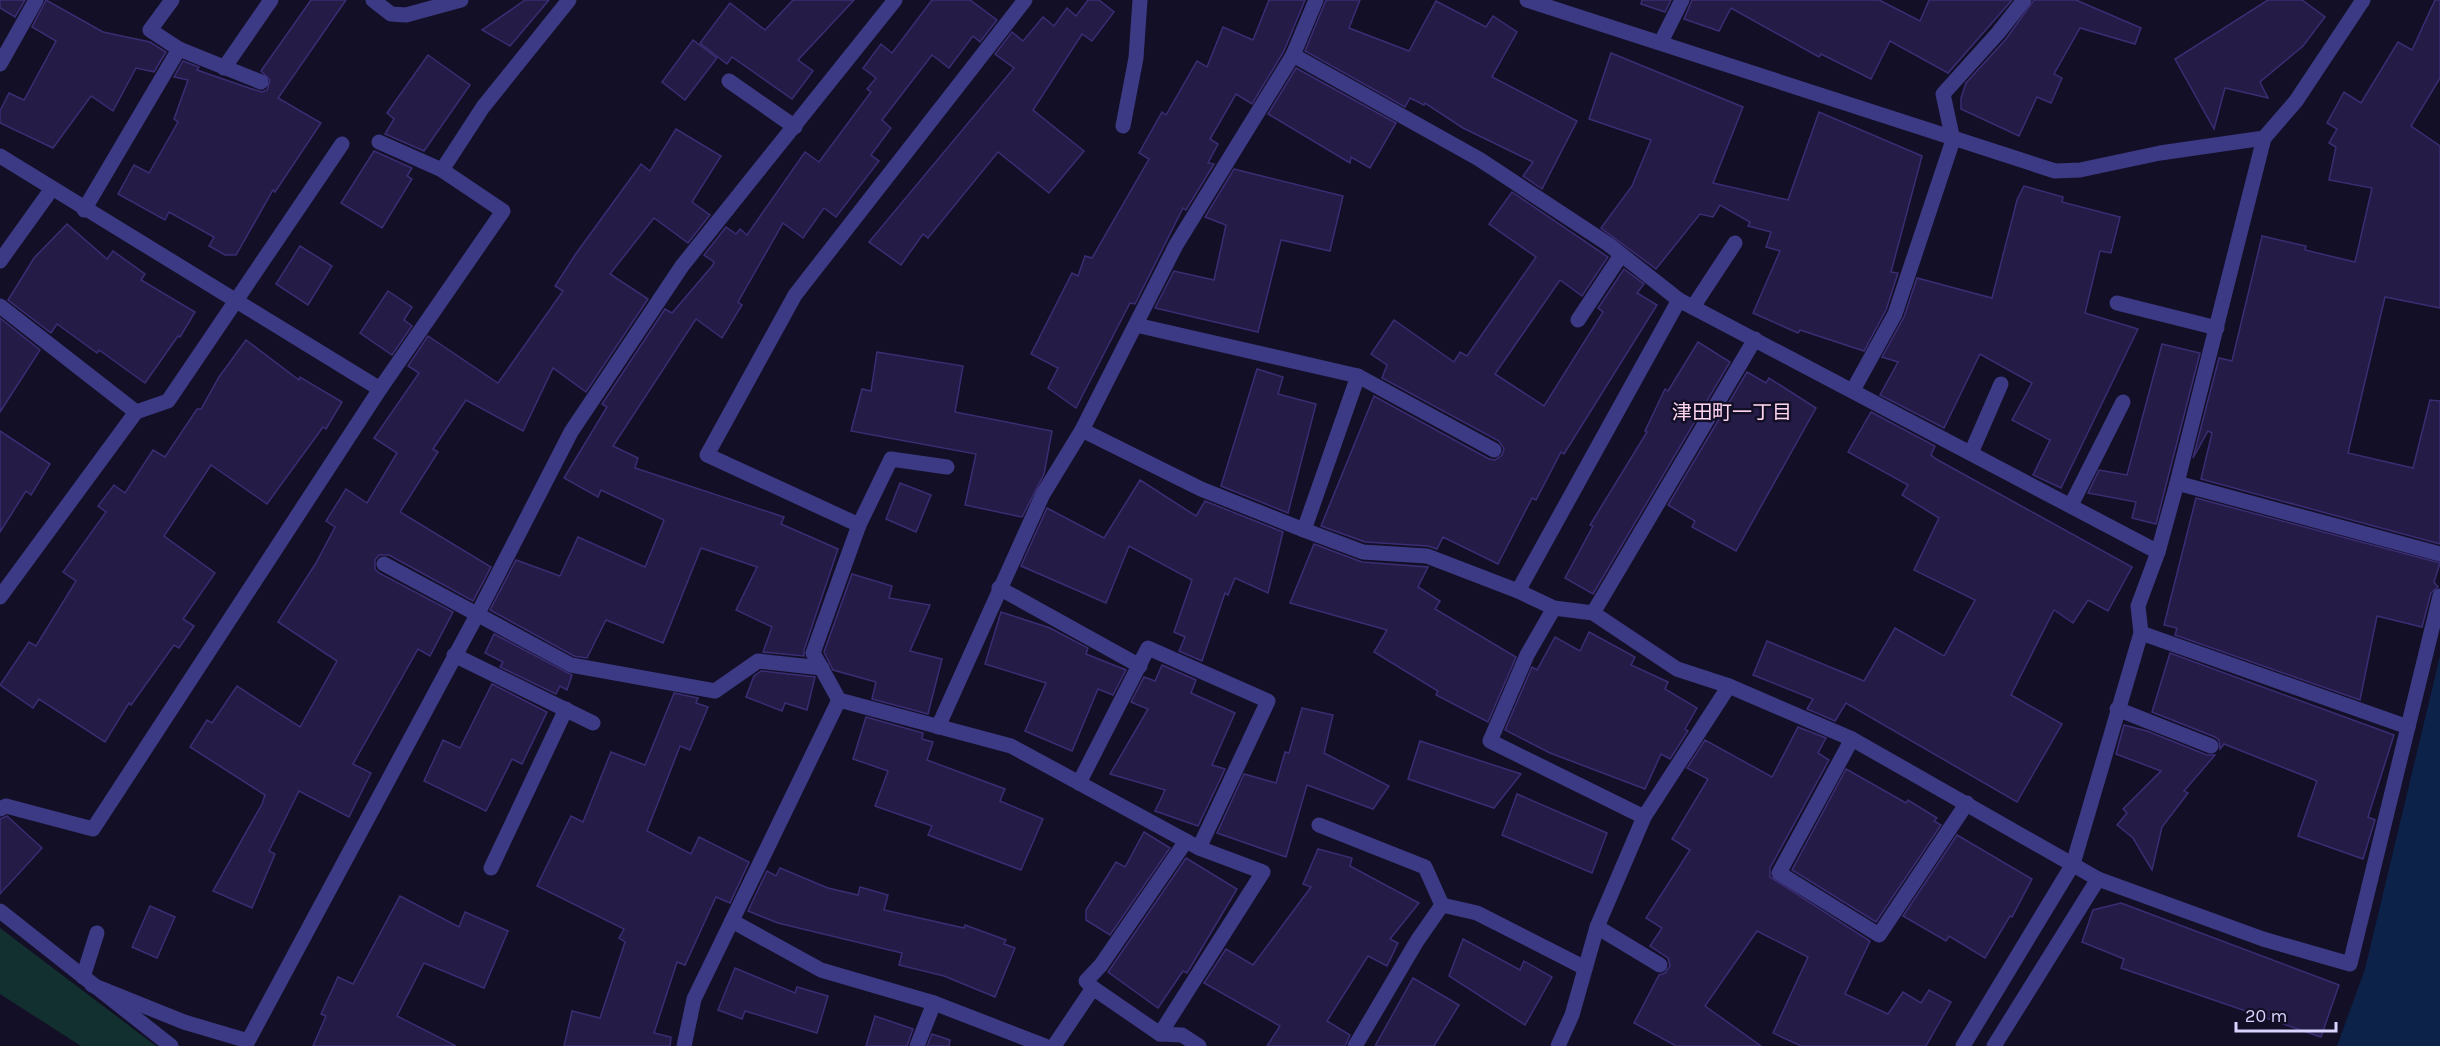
<svg xmlns="http://www.w3.org/2000/svg" width="2440" height="1046" viewBox="0 0 2440 1046" font-family="Karla,'Noto Sans JP',sans-serif">
<style>
.green{fill:#12302f}
.water{fill:#0c2248}
.building{fill:#241b47;stroke:#3b2d73;stroke-width:1.5}
.lines{fill:none;stroke-linecap:round;stroke-linejoin:round}
.minor{stroke:#3d3a85;stroke-width:15}
.labels{text-anchor:middle;dominant-baseline:central;stroke-width:5;stroke-linejoin:round;paint-order:stroke}
.neighbourhood-label{font-size:20px;fill:#ffd6f0;stroke:#130f26}
</style>
<rect width="100%" height="100%" fill="#130f26"/>
<polygon class="green" points="0,928 156,1046 81,1046 0,994"/>
<polygon class="water" points="2440,656 2440,1046 2337,1046 2365,969"/>
<g class="building">
<polygon points="0,0 25,0 15,17 0,8"/>
<polygon points="46,0 103,32 150,42 166,52 154,72 136,68 113,111 91,96 53,148 0,123 0,111 9,93 24,100 56,41 32,27"/>
<polygon points="311,0 346,0 278,98 321,123 275,192 273,190 236,255 225,255 209,246 214,237 169,212 165,220 118,194 134,165 149,173 178,122 174,119 188,80 174,77 183,61 199,67 197,70 249,88 262,92 267,90 270,80 261,71"/>
<polygon points="525,0 549,0 510,46 482,30"/>
<polygon points="793,0 854,0 798,60 813,71 792,99 732,57 727,64 700,43 730,3 765,30"/>
<polygon points="932,0 970,0 997,20 980,42 973,36 949,68 932,55 882,120 891,128 871,155 879,161 836,217 824,208 803,238 783,223 738,302 742,305 722,338 696,319 613,446 638,458 635,468 784,517 781,524 838,549 804,650 804,656 763,652 772,627 736,610 757,567 701,548 663,643 606,620 587,658 574,656 490,610 516,560 560,576 578,537 645,567 664,520 601,490 598,497 564,478 607,407 602,404 665,309 672,313 713,265 714,262 704,255 726,227 736,234 740,229 747,235 805,152 819,162 871,92 867,89 876,78 863,68 881,44 892,53"/>
<polygon points="1088,0 1099,0 1114,12 1092,41 1082,34 1033,110 1084,151 1049,193 998,152 928,238 923,234 901,265 869,242 1014,68 995,54 1012,32 1023,41 1043,17 1054,26 1067,8 1076,16"/>
<polygon points="1269,0 1305,0 1284,51 1252,104 1236,94 1210,139 1218,144 1208,163 1214,164 1186,210 1183,208 1135,304 1130,303 1076,408 1048,388 1058,368 1031,354 1072,273 1078,276 1085,256 1092,258 1149,159 1139,153 1162,112 1166,115 1197,61 1207,67 1223,27 1253,40"/>
<polygon points="1326,0 1360,0 1349,28 1409,51 1436,1 1486,27 1493,16 1517,32 1492,77 1577,121 1542,189 1523,176 1533,162 1463,128 1425,103 1424,105 1410,98 1405,107 1305,51"/>
<polygon points="1642,0 1671,0 1665,12 1641,4"/>
<polygon points="1692,0 1879,0 1920,21 1929,0 2012,0 1948,73 1890,41 1871,79 1821,54 1819,57 1731,8 1719,31 1684,19"/>
<polygon points="2034,0 2076,0 2141,28 2135,44 2080,28 2054,74 2062,78 2051,103 2037,97 2019,136 1961,109 1961,98 1966,83 2006,39"/>
<polygon points="2268,0 2302,0 2325,17 2303,46 2260,82 2268,98 2225,88 2214,129 2175,59"/>
<polygon points="2435,0 2440,0 2440,78 2411,126 2440,146 2440,308 2385,297 2348,453 2413,468 2430,400 2440,401 2440,544 2201,479 2212,433 2208,431 2193,458 2219,358 2232,361 2262,236 2306,246 2305,250 2355,262 2372,188 2329,180 2336,147 2329,143 2337,129 2327,123 2344,92 2361,103 2398,42 2412,50"/>
<polygon points="693,40 717,58 685,100 662,82"/>
<polygon points="1611,53 1743,107 1713,183 1788,200 1819,112 1922,156 1891,272 1898,273 1886,310 1864,351 1800,330 1798,333 1753,313 1780,251 1766,247 1771,232 1748,226 1750,222 1720,205 1713,217 1700,214 1656,269 1601,228 1632,186 1651,140 1589,119"/>
<polygon points="428,55 470,85 424,151 385,134 394,119 387,113"/>
<polygon points="1296,68 1396,123 1370,168 1351,157 1350,163 1268,114"/>
<polygon points="676,129 721,156 692,202 710,215 688,243 654,218 610,274 648,299 586,392 553,368 523,431 466,400 433,449 438,452 400,512 491,567 473,601 389,555 379,555 375,560 375,569 379,573 453,612 430,656 418,649 353,764 371,773 349,817 299,791 269,851 275,854 252,908 213,891 262,804 265,795 190,747 207,720 212,723 237,686 300,727 337,661 278,622 316,563 335,527 326,521 346,489 367,503 397,453 374,438 419,373 408,366 428,336 498,383 563,291 555,286 575,255 641,164 650,171"/>
<polygon points="374,151 412,168 407,176 412,179 382,228 341,203"/>
<polygon points="1234,169 1343,196 1330,251 1281,240 1258,332 1155,308 1174,271 1214,280 1226,225 1205,217"/>
<polygon points="2024,186 2063,197 2062,202 2120,217 2111,253 2100,251 2085,313 2138,329 2061,488 2033,475 2050,440 2012,420 2032,383 1980,354 1944,428 1880,395 1898,362 1882,357 1904,317 1917,278 1992,298 2017,200"/>
<polygon points="1512,192 1608,257 1582,296 1560,280 1495,374 1544,406 1603,312 1598,308 1624,269 1644,284 1637,293 1657,305 1564,454 1561,452 1536,500 1532,498 1498,564 1443,537 1437,549 1428,546 1365,542 1321,526 1374,396 1489,459 1495,460 1502,455 1504,449 1499,441 1382,378 1387,365 1371,354 1394,320 1454,362 1460,352 1467,356 1536,257 1489,224"/>
<polygon points="67,224 107,259 113,251 145,274 141,280 195,312 180,337 178,336 145,383 99,350 97,353 57,324 51,333 8,300 34,258"/>
<polygon points="300,246 332,266 308,305 276,284"/>
<polygon points="388,291 412,307 404,320 412,326 392,355 360,333"/>
<polygon points="0,318 40,350 0,412"/>
<polygon points="246,340 299,380 300,377 342,402 326,429 323,427 267,504 211,465 164,536 215,573 183,619 194,626 179,648 174,645 131,705 129,703 105,742 39,699 33,708 0,685 29,642 36,646 76,581 63,572 106,512 98,506 114,485 125,493 153,450 165,457 197,409 201,409 219,377"/>
<polygon points="1698,342 1730,362 1593,594 1565,578 1593,526 1590,525 1647,432 1645,431 1665,389 1668,391"/>
<polygon points="2162,344 2200,353 2156,524 2132,518 2136,502 2088,493 2099,470 2127,475"/>
<polygon points="877,352 963,366 955,412 1052,431 1044,474 1022,517 965,505 976,454 851,431 862,389 871,391"/>
<polygon points="1257,369 1283,377 1278,394 1316,404 1288,513 1221,486"/>
<polygon points="1747,372 1766,383 1769,378 1816,408 1736,551 1692,527 1695,521 1668,505"/>
<polygon points="1871,412 1935,446 1931,455 1936,459 2132,567 2108,611 2088,600 2073,623 2054,610 2011,695 2062,724 2017,802 1846,703 1835,721 1807,709 1813,699 1753,675 1767,641 1864,681 1895,628 1944,656 1975,600 1914,570 1939,518 1902,495 1908,485 1848,452"/>
<polygon points="0,431 50,464 31,495 26,491 0,532"/>
<polygon points="1140,480 1196,516 1205,501 1283,532 1268,593 1235,578 1228,595 1225,593 1202,661 1179,651 1185,637 1174,632 1192,580 1129,546 1106,603 1021,566 1047,508 1104,538"/>
<polygon points="900,483 931,495 916,532 886,519"/>
<polygon points="2196,498 2440,563 2434,582 2438,587 2431,593 2422,627 2377,616 2360,700 2175,635 2177,628 2164,625"/>
<polygon points="1314,544 1362,562 1428,567 1418,587 1440,601 1435,609 1516,657 1488,722 1436,695 1438,691 1374,652 1387,630 1290,603"/>
<polygon points="852,574 892,586 889,598 930,605 910,651 942,659 928,714 872,699 876,682 833,670 824,652"/>
<polygon points="1001,612 1050,628 1088,648 1086,654 1126,670 1113,695 1098,689 1072,751 1025,731 1046,683 985,664"/>
<polygon points="1589,632 1635,657 1631,665 1668,682 1665,689 1697,708 1685,729 1688,731 1670,759 1661,754 1645,789 1550,753 1505,730 1532,667 1537,670 1555,637 1580,651"/>
<polygon points="494,634 572,675 567,690 560,686 556,694 500,667 503,662 485,653"/>
<polygon points="2170,653 2394,735 2368,817 2375,820 2363,859 2298,836 2317,781 2224,744 2220,749 2219,740 2215,737 2152,712"/>
<polygon points="1162,665 1196,680 1191,693 1235,713 1212,765 1225,769 1198,826 1155,811 1165,790 1110,774 1148,709 1131,702 1144,677 1155,681"/>
<polygon points="761,671 815,677 807,710 785,703 782,711 746,697 754,676"/>
<polygon points="492,684 547,712 522,764 512,759 486,811 424,781 443,740 460,748"/>
<polygon points="674,693 698,698 696,703 708,707 690,750 680,746 647,831 691,854 699,837 749,862 730,903 716,897 685,965 677,962 654,1033 671,1037 670,1046 564,1046 572,1011 600,1018 625,942 619,938 624,929 537,886 571,816 583,822 611,752 645,765"/>
<polygon points="1302,708 1333,715 1324,753 1389,786 1373,809 1307,785 1286,857 1217,833 1244,774 1276,783 1285,752 1289,753"/>
<polygon points="866,717 923,733 922,739 933,742 927,760 1005,789 1000,801 1043,819 1021,870 928,835 932,826 875,806 888,771 853,759"/>
<polygon points="2124,725 2147,731 2207,755 2215,755 2184,791 2188,793 2162,827 2152,870 2133,838 2117,825 2127,813 2123,809 2161,771 2116,754"/>
<polygon points="1798,727 1826,738 1818,753 1829,760 1770,868 1770,877 1870,941 1845,994 1888,1014 1903,992 1921,1003 1929,990 1951,1002 1926,1046 1801,1046 1773,1033 1808,957 1757,931 1705,1006 1761,1046 1676,1046 1634,1023 1659,975 1665,973 1670,966 1668,958 1650,946 1662,928 1646,918 1690,850 1672,839 1708,779 1687,768 1705,740 1772,777"/>
<polygon points="1420,741 1521,774 1494,808 1408,779"/>
<polygon points="1846,769 1906,803 1908,800 1937,818 1934,821 1941,825 1876,922 1792,870"/>
<polygon points="1517,794 1607,833 1592,873 1502,835"/>
<polygon points="7,816 42,848 0,894 0,819"/>
<polygon points="1144,832 1170,848 1110,935 1086,920 1086,910 1116,862 1125,867"/>
<polygon points="1957,835 2032,879 2012,917 2010,916 1985,958 1949,936 1946,941 1903,916"/>
<polygon points="1318,849 1352,858 1350,866 1419,903 1390,939 1398,943 1387,966 1368,956 1327,1021 1350,1035 1345,1046 1267,1046 1280,1026 1204,983 1226,949 1253,965 1311,887 1303,884"/>
<polygon points="1186,858 1237,889 1187,973 1183,971 1158,1008 1108,972"/>
<polygon points="780,868 828,888 858,895 860,887 888,895 884,910 964,928 965,925 1006,940 1004,944 1015,948 995,997 944,976 899,965 902,953 778,923 748,911 767,871 776,876"/>
<polygon points="400,896 459,927 465,912 508,931 484,988 424,963 397,1016 456,1046 313,1046 326,1016 321,1014 338,977 353,984"/>
<polygon points="2121,903 2339,985 2321,1037 2121,968 2124,959 2082,942 2093,910"/>
<polygon points="150,906 175,917 157,958 132,947"/>
<polygon points="1463,939 1520,970 1524,961 1552,977 1525,1025 1449,976"/>
<polygon points="735,968 795,993 797,987 828,996 817,1033 745,1011 742,1019 718,1010"/>
<polygon points="1413,978 1459,1005 1434,1046 1375,1046"/>
<polygon points="875,1016 913,1029 907,1046 866,1046"/>
<polygon points="932,1034 950,1040 949,1046 927,1046"/>
</g>
<g class="lines">
<g class="minor">
<polyline points="172,0 150,30 179,49 261,82"/>
<polyline points="373,0 391,14 406,15 461,0"/>
<polyline points="1527,0 2055,171 2080,170 2160,153 2264,138 2296,101 2363,0"/>
<polyline points="1661,42 1682,0"/>
<polyline points="1293,55 1479,159 1608,244 1679,300 2158,552"/>
<polyline points="0,64 36,0"/>
<polyline points="224,68 271,0"/>
<polyline points="729,81 795,127"/>
<polyline points="1123,126 1136,58 1140,0"/>
<polyline points="379,142 442,170"/>
<polyline points="0,156 380,389"/>
<polyline points="84,210 179,49"/>
<polyline points="0,261 51,190"/>
<polyline points="2117,303 2217,328"/>
<polyline points="0,306 136,412"/>
<polyline points="1693,307 1735,243"/>
<polyline points="1578,320 1621,255"/>
<polyline points="1136,325 1358,376 1494,450"/>
<polyline points="1853,390 1895,314 1953,140 1943,94 1998,33 2024,0"/>
<polyline points="1082,430 1201,489 1304,530 1363,552 1427,556 1518,591 1679,300"/>
<polyline points="1971,453 2001,384"/>
<polyline points="947,467 891,459 859,525 813,653 839,700 1011,746 1199,848 1263,872 1160,1034"/>
<polyline points="2177,483 2440,554"/>
<polyline points="2071,505 2123,402"/>
<polyline points="859,525 707,455 795,295 1025,0"/>
<polyline points="1304,530 1358,376"/>
<polyline points="384,564 571,665 715,691 758,661 822,668"/>
<polyline points="999,588 1140,666"/>
<polyline points="1518,591 1554,608 1593,613 1677,669 1729,686 1852,739 2098,879 2263,939 2350,964 2440,596"/>
<polyline points="0,597 136,412 168,401 342,144"/>
<polyline points="1554,608 1527,655 1490,741 1644,817"/>
<polyline points="1593,613 1755,339"/>
<polyline points="2141,633 2408,727"/>
<polyline points="454,655 593,723"/>
<polyline points="2117,709 2211,746"/>
<polyline points="938,727 1043,494 1082,430 1176,245 1293,55 1316,0"/>
<polyline points="1852,739 1779,873 1879,935 1967,803"/>
<polyline points="1079,783 1148,648 1268,701 1199,848"/>
<polyline points="0,809 6,806 93,829 380,389 503,211 442,170 483,107 569,0"/>
<polyline points="1319,825 1425,867 1442,905 1417,941 1355,1046"/>
<polyline points="491,868 566,709"/>
<polyline points="1442,905 1477,913 1585,968"/>
<polyline points="0,911 171,1046"/>
<polyline points="732,921 821,970 934,1003 1045,1046"/>
<polyline points="1597,927 1660,965"/>
<polyline points="83,977 97,933"/>
<polyline points="92,985 184,1022 248,1041 477,615 571,432 682,266 895,0"/>
<polyline points="1093,988 1086,981 1101,965 1186,841"/>
<polyline points="684,1046 694,999 839,700"/>
<polyline points="917,1046 934,1003"/>
<polyline points="1054,1046 1093,988 1160,1034 1182,1035 1199,1046"/>
<polyline points="1558,1046 1572,1015 1597,927 1644,817 1729,686"/>
<polyline points="1963,1046 2073,864 2141,633 2138,606 2158,552 2177,483 2264,138"/>
<polyline points="1994,1046 2098,879"/>
</g>
</g>
<g class="labels">
<g class="neighbourhood-label">
<text x="1732" y="412">津田町一丁目</text>
</g>
</g>
<path d="M2236 1022v9h100v-9" fill="none" stroke="#d9d4ff" stroke-width="3"/>
<text x="2245" y="1022" font-size="18" fill="#d9d4ff" stroke="#130f26" stroke-width="4.5" paint-order="stroke">20 m</text>
</svg>
